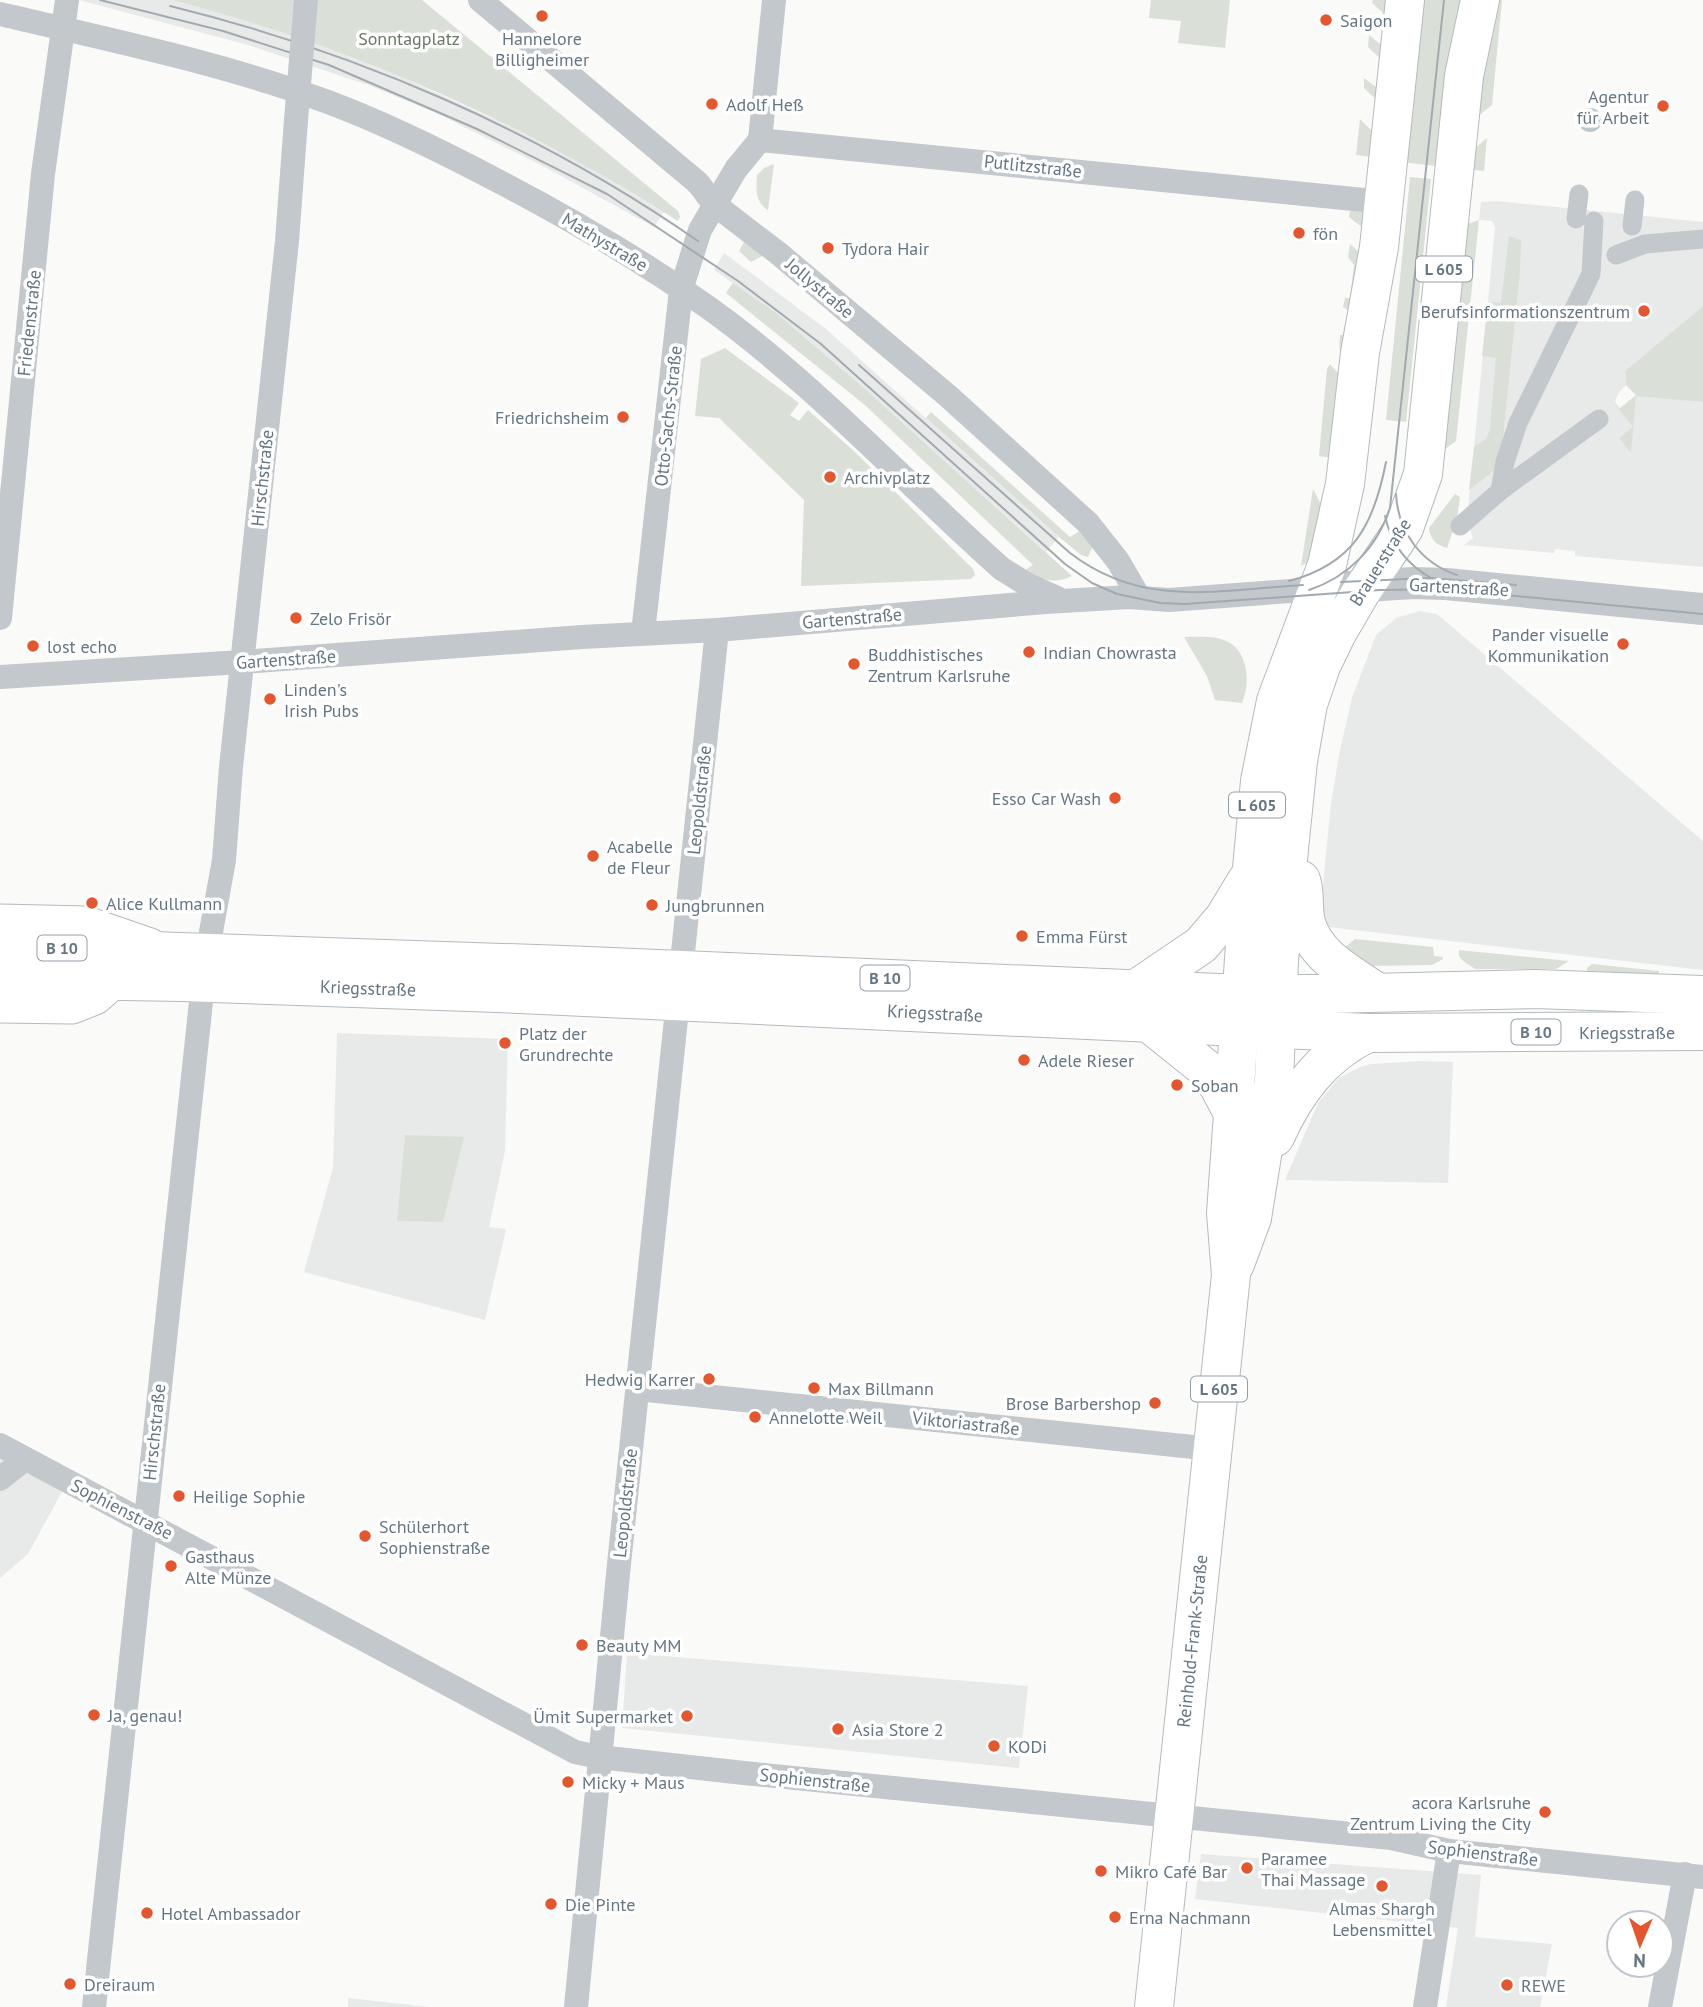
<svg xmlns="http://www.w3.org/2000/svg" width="1703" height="2007" viewBox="0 0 1703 2007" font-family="'PT Sans',sans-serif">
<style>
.built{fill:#e8e9e9}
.green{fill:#dadfd7}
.water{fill:#bbc7cb}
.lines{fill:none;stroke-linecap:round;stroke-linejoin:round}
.secondary-casing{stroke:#b3babf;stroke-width:37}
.primary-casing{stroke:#b5babe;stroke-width:40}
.pedestrian{stroke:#c3c8cc;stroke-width:19}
.minor{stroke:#c3c8cc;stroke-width:24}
.tertiary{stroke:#c3c8cc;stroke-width:32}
.secondary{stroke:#fff;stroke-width:35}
.primary{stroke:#fff;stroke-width:38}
.tram{stroke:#a2aab0;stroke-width:2}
.minor-bridge{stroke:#c3c8cc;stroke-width:24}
.poi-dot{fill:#e4572e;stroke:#fff;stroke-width:2.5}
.labels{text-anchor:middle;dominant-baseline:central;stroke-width:7;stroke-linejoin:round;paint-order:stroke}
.shield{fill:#fff;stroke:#939fa8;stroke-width:2}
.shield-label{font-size:16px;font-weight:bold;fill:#657683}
.poi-label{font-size:18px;fill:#657683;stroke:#fff;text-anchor:start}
.park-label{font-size:18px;fill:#687a64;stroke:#fff}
.street-label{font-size:18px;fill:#657683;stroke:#fff}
</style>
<rect width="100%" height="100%" fill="#fafaf8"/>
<g class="built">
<polygon points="79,0 172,0 247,19 339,51 404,78 503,123 578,161 664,212 654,227 541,165 438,114 371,86 248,45"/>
<polygon points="1497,201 1703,222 1703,306 1625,371 1626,385 1619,392 1615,401 1633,427 1636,395 1703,402 1703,567 1575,556 1575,551 1555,549 1554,553 1464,545 1473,538 1467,521 1495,227 1492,221 1479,220 1481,202"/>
<polygon points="724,253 826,329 1059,537 1046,552 864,388 775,312 714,270"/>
<polygon points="1419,611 1437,614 1703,841 1703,970 1319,926 1331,803 1340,750 1352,698 1376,635 1396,618"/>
<polygon points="337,1033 508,1039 505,1151 489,1227 506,1229 485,1320 304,1272 333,1168"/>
<polygon points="1421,1061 1453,1062 1448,1183 1285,1180 1318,1103 1339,1078 1360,1067 1371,1064"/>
<polygon points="0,1451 65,1486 28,1554 0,1578"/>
<polygon points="627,1653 1028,1686 1019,1768 622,1728"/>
<polygon points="1201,1854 1481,1875 1475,1937 1552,1944 1540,2007 1446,2007 1458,1928 1195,1899"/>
<polygon points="348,1998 430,2007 348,2007"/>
</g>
<g class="green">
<path d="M172,0H422L678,211L680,217L678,221C522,122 351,46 172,0Z"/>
<polygon points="1151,0 1230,0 1225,48 1178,43 1181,21 1149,18"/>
<polygon points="1373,0 1396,0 1379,158 1356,155 1360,119 1372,131 1377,126 1374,122 1380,116 1374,110 1380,103 1364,88 1364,78 1377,88 1382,83 1379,80 1385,74 1381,70 1386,64 1368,47 1369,35 1380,44 1389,30 1384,25 1389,18 1372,3"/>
<polygon points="1417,0 1461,0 1445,167 1400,162"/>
<polygon points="1491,0 1502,0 1492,105 1469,123"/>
<polygon points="1487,138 1484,171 1464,169 1466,156"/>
<path d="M774,164L768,210C755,202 756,189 757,175L764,168Z"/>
<polygon points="1410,177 1431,179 1406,422 1386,420"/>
<path d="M1350,211H1361L1370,220L1372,226L1347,361C1338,355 1339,346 1340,335H1346L1349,311L1343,307L1345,298H1350L1354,265L1348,257L1350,244L1360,253L1367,242L1363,238L1368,232L1349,217Z"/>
<polygon points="1479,220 1456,441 1437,455 1465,225"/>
<polygon points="1509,236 1521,240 1520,271 1500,466 1469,490 1474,447 1486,439 1490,430 1496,358 1482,356 1488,302 1501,303"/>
<polygon points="746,238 766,254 751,262 739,251"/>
<path d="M733,283L775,312L864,388L1072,576C1054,585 1040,579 1022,572L1033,565L866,406L726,293Z"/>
<polygon points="1703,306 1703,402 1636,396 1631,453 1619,438 1633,427 1619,409 1636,395 1626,385 1625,371"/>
<polygon points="725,348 799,403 790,415 799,421 808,410 856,453 973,569 975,575 971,579 801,586 804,500 719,418 695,416 701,359"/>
<polygon points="1330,364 1346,382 1339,459 1319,456 1327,369"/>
<polygon points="931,412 1070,537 1083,529 1094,544 1088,557 1081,555 1059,537 926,418"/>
<polygon points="1313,489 1323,508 1312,560 1301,566"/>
<path d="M1455,494L1460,497L1457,519L1447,548C1436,545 1430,539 1429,528Z"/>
<path d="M1184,637C1214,636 1240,635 1246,670C1248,682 1246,692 1242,703L1215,700L1207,676Z"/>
<polygon points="1355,939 1433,947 1434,956 1443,957 1443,959 1432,965 1367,966 1337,954"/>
<polygon points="1459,950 1569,961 1556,969 1475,969 1463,961 1459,956"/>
<polygon points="1592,964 1659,971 1659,981 1589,979 1587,968"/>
<polygon points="405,1135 464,1137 443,1222 397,1221"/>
</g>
<circle class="water" cx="1590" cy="120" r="12"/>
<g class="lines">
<g class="secondary-casing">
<g id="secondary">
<polyline points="0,922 86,924 150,946"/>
<polyline points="0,1005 72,1006 95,997 113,981"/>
</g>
</g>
<g class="primary-casing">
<g id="primary">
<path d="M1301,880C1306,895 1302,908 1306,923C1315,956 1349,973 1375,991"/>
<polyline points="0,946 564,965 1242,994 1328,994 1535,989 1703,995"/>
<polyline points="0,979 183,982 497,993 1368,1033 1703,1031"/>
<polyline points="1136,989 1201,945 1224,918 1247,880"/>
<polyline points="1149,1023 1205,1068 1218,1085 1233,1113"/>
<path d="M1275,1137C1295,1092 1323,1054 1368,1033"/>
<polyline points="1235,1264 1252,1218 1274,1080 1279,961 1289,849 1298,761 1308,704 1321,666 1337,633 1361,592 1404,528 1423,474 1464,76 1480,0"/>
<polyline points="1154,2007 1231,1275 1226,1213 1245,945 1260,781 1276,701 1327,565 1345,484 1360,353 1379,247 1405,0"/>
</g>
</g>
<g class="pedestrian">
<polyline points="1576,219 1579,194"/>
<polyline points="1632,226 1635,200"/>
<polyline points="1616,255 1645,244 1703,239"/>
<polyline points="1500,491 1505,462 1518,423 1591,274 1594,221"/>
<polyline points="1460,526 1500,491 1599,419"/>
</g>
<g class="minor">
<polyline points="480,0 698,183 714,204 778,253 948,396 1088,523 1118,561 1139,597"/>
<path d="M0,14C110,40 222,63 328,102C387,124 443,152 498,181C571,219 642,261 709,308C816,385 904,482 1002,569L1028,585L1057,598"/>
<polyline points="760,140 774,0"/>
<polyline points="0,618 43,174 67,0"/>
<polyline points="643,633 681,290 700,230 736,169 760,140 1384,202"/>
<polyline points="0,677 242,662 582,637 717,630 1046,602 1129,597 1169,600 1318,589"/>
<polyline points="207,954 224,860 231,767 287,241 296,120"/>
<polyline points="681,971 717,630"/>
<polyline points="637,1389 1212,1449"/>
<polyline points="0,1445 575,1752 599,1757 744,1773 1391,1838 1449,1851 1703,1877"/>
<polyline points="0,1479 25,1459"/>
<polyline points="94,2007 203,983"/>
<polyline points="576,2007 619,1564 678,1000"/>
<polyline points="1425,2007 1449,1851"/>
<polyline points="1660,2007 1685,1874"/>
</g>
<polyline class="tertiary" points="1318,589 1413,583 1446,584 1703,609"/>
<use href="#secondary" class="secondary"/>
<use href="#primary" class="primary"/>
<g class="tram">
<polyline points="100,0 223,31 329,65 477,129 607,194 738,281 821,344 1065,564 1092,583 1117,594 1160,603 1185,604 1380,590 1442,589 1703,614"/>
<path d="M170,6C357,52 540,131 698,241"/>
<path d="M859,365L1070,553C1143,609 1217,590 1303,585"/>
<path d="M1396,494C1398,532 1421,563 1457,575"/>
<path d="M1385,516C1391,543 1406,564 1431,578"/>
<path d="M1289,581C1354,564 1374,524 1386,462"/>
<polyline points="1341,582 1429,578 1516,585"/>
<path d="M1309,590C1348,577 1377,548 1390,508L1444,0"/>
</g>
<polyline class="minor-bridge" points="296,120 306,0"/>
</g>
<g class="poi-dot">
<circle cx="542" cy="16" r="7"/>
<circle cx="1326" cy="20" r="7"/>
<circle cx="712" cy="104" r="7"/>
<circle cx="1663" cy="106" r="7"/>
<circle cx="1299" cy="233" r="7"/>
<circle cx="828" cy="248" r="7"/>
<circle cx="1644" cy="311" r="7"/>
<circle cx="623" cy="417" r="7"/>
<circle cx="830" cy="477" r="7"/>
<circle cx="296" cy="618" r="7"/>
<circle cx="1623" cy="644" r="7"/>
<circle cx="33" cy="646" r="7"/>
<circle cx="1029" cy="652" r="7"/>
<circle cx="854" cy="664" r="7"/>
<circle cx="270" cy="699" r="7"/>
<circle cx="1115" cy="798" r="7"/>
<circle cx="593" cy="856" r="7"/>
<circle cx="92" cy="903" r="7"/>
<circle cx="652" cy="905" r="7"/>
<circle cx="1022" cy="936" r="7"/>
<circle cx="505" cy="1043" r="7"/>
<circle cx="1024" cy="1060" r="7"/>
<circle cx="1177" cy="1085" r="7"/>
<circle cx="709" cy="1379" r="7"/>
<circle cx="814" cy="1388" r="7"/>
<circle cx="1155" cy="1403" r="7"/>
<circle cx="755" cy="1417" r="7"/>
<circle cx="179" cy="1496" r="7"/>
<circle cx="365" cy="1536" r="7"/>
<circle cx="171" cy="1566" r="7"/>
<circle cx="582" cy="1645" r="7"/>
<circle cx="94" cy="1715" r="7"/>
<circle cx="687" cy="1716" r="7"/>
<circle cx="838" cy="1729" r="7"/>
<circle cx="994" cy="1746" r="7"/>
<circle cx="568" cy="1782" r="7"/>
<circle cx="1545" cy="1812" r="7"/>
<circle cx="1247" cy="1868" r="7"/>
<circle cx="1101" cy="1871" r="7"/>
<circle cx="1382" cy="1886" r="7"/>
<circle cx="551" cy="1904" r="7"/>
<circle cx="147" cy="1913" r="7"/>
<circle cx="1115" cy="1917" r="7"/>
<circle cx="70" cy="1984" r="7"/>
<circle cx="1507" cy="1985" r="7"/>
</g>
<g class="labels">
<g class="shield">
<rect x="1416" y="256.5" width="56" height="25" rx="5"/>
<rect x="1229" y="792.5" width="56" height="25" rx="5"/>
<rect x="37.5" y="935.5" width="49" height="25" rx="5"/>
<rect x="860.5" y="965.5" width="49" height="25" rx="5"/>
<rect x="1511.5" y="1019.5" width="49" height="25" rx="5"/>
<rect x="1191" y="1376.5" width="56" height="25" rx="5"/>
</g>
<g class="shield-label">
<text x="1444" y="269">L 605</text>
<text x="1257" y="805">L 605</text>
<text x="62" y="948">B 10</text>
<text x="885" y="978">B 10</text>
<text x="1536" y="1032">B 10</text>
<text x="1219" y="1389">L 605</text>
</g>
<g class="poi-label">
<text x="1340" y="20">Saigon</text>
<text x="542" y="38" text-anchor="middle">Hannelore<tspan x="542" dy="21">Billigheimer</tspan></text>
<text x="1649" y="96" text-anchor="end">Agentur<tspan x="1649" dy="21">für Arbeit</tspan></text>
<text x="726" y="104">Adolf Heß</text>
<text x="1313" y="233">fön</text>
<text x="842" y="248">Tydora Hair</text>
<text x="1630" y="311" text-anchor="end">Berufsinformationszentrum</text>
<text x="609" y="417" text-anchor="end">Friedrichsheim</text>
<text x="844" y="477">Archivplatz</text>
<text x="310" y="618">Zelo Frisör</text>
<text x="1609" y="634" text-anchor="end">Pander visuelle<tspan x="1609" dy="21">Kommunikation</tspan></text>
<text x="47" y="646">lost echo</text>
<text x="1043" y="652">Indian Chowrasta</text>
<text x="868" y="654">Buddhistisches<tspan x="868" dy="21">Zentrum Karlsruhe</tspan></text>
<text x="284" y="689">Linden's<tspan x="284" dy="21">Irish Pubs</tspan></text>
<text x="1101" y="798" text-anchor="end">Esso Car Wash</text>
<text x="607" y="846">Acabelle<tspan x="607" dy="21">de Fleur</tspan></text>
<text x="106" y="903">Alice Kullmann</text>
<text x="666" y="905">Jungbrunnen</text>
<text x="1036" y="936">Emma Fürst</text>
<text x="519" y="1033">Platz der<tspan x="519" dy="21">Grundrechte</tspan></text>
<text x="1038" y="1060">Adele Rieser</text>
<text x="1191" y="1085">Soban</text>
<text x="695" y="1379" text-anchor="end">Hedwig Karrer</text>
<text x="828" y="1388">Max Billmann</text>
<text x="1141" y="1403" text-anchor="end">Brose Barbershop</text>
<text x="769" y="1417">Annelotte Weil</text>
<text x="193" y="1496">Heilige Sophie</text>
<text x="379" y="1526">Schülerhort<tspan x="379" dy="21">Sophienstraße</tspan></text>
<text x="185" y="1556">Gasthaus<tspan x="185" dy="21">Alte Münze</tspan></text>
<text x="596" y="1645">Beauty MM</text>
<text x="108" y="1715">Ja, genau!</text>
<text x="673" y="1716" text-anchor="end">Ümit Supermarket</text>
<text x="852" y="1729">Asia Store 2</text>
<text x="1008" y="1746">KODi</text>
<text x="582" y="1782">Micky + Maus</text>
<text x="1531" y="1802" text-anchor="end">acora Karlsruhe<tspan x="1531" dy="21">Zentrum Living the City</tspan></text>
<text x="1261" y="1858">Paramee<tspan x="1261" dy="21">Thai Massage</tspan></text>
<text x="1115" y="1871">Mikro Café Bar</text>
<text x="565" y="1904">Die Pinte</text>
<text x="1382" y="1908" text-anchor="middle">Almas Shargh<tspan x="1382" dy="21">Lebensmittel</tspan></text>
<text x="161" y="1913">Hotel Ambassador</text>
<text x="1129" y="1917">Erna Nachmann</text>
<text x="84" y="1984">Dreiraum</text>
<text x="1521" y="1985">REWE</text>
</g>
<g class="park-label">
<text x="409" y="38">Sonntagplatz</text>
</g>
<g class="street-label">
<text transform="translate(1033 166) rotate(6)">Putlitzstraße</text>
<text transform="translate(605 242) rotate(31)">Mathystraße</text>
<text transform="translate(820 288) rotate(40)">Jollystraße</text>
<text transform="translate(29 323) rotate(-84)">Friedenstraße</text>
<text transform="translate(668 416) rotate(-84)">Otto-Sachs-Straße</text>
<text transform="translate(262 478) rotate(-84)">Hirschstraße</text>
<text transform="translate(1380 562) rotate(-58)">Brauerstraße</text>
<text transform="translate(1459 587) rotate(3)">Gartenstraße</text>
<text transform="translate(852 618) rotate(-5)">Gartenstraße</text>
<text transform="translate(286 659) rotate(-4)">Gartenstraße</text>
<text transform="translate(699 800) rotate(-84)">Leopoldstraße</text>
<text transform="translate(368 988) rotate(2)">Kriegsstraße</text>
<text transform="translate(935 1013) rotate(3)">Kriegsstraße</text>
<text x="1627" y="1032">Kriegsstraße</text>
<text transform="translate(966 1423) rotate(6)">Viktoriastraße</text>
<text transform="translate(154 1432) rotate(-84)">Hirschstraße</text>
<text transform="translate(625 1503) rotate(-84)">Leopoldstraße</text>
<text transform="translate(122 1509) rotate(27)">Sophienstraße</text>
<text transform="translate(1192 1641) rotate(-84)">Reinhold-Frank-Straße</text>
<text transform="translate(815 1780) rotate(6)">Sophienstraße</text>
<text transform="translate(1483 1853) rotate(7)">Sophienstraße</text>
</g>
</g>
<g transform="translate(1640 1944) rotate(182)"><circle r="33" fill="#ffffff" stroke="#c1c8cd" stroke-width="2"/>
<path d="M0-5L12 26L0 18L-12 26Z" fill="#e4572e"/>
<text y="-10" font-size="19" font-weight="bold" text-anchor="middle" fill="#657683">N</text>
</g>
</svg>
